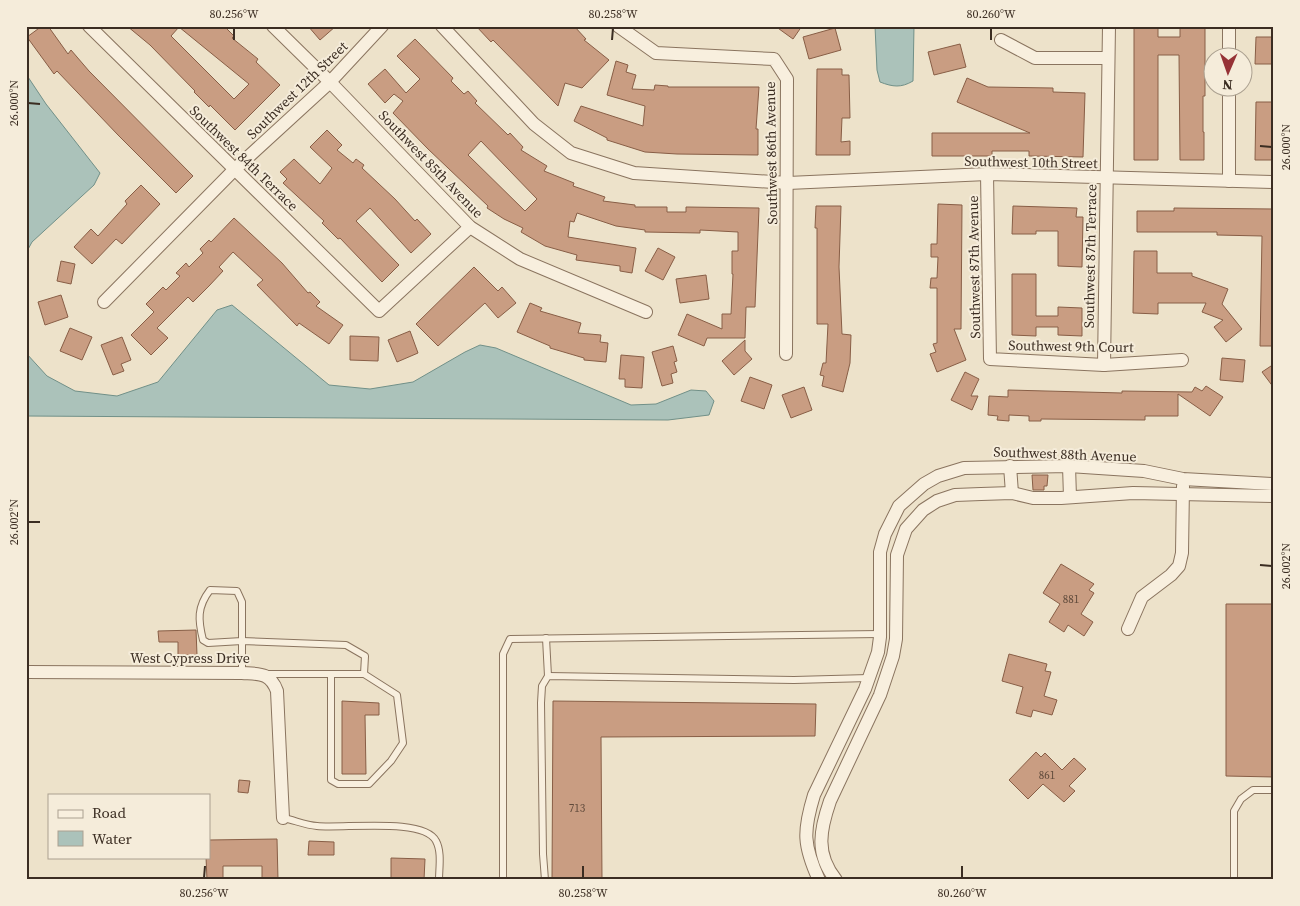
<svg xmlns="http://www.w3.org/2000/svg" width="1300" height="906" viewBox="0 0 1300 906" font-family="'Source Serif 4',serif">
<style>
.water{fill:#abc2ba;stroke:#719088}
.building{fill:#c99d82;stroke:#885e46;fill-rule:evenodd}
.lines{fill:none;stroke-linecap:round;stroke-linejoin:round}
.service-casing{stroke:#8a745f;stroke-width:8}
.minor-casing{stroke:#8a745f;stroke-width:14}
.service{stroke:#f8efde;stroke-width:6}
.minor{stroke:#f8efde;stroke-width:12}
.ticks{fill:none;stroke:#3b2d22;stroke-width:2}
.labels{text-anchor:middle;dominant-baseline:central;stroke-width:4;stroke-linejoin:round;paint-order:stroke}
.number-label{font-size:11px;fill:#5e493a}
.street-label{font-size:14px;fill:#3b2d22;stroke:#f5ecda}
.neatline{fill:none;stroke:#3b2d22;stroke-width:2}
.ticks-label{font-size:12px;text-anchor:middle;fill:#3b2d22}
</style>
<rect width="100%" height="100%" fill="#ede2ca"/>
<g class="water">
<path d="M875,26H914L913,81C901,88 893,87 880,82L877,70Z"/>
<polygon points="26,74 46,104 100,173 94,185 32,242 26,253"/>
<polygon points="232,305 329,385 370,389 413,382 465,352 480,345 496,348 631,405 656,404 691,390 706,391 714,401 709,415 668,420 26,416 26,353 47,376 75,391 117,396 158,382 217,310"/>
</g>
<g class="building">
<polygon points="42,26 48,26 68,54 71,50 89,71 193,176 176,193 118,135 57,71 54,74 27,37"/>
<path d="M127,26H224L234,36L232,38L258,59L256,62L280,85L235,130L210,105L209,107L194,92L195,91L150,45ZM179,27L249,84L234,99L171,36Z"/>
<polygon points="308,26 336,26 320,40"/>
<polygon points="476,26 574,26 586,39 584,40 609,60 582,88 565,83 558,106 493,40 491,42"/>
<polygon points="775,26 802,26 793,39"/>
<polygon points="1134,26 1158,26 1158,37 1180,37 1180,26 1205,26 1205,96 1203,96 1203,132 1204,132 1204,160 1180,160 1179,55 1158,55 1158,160 1134,160"/>
<polygon points="835,28 841,50 809,59 803,37"/>
<polygon points="1256,37 1274,37 1274,64 1255,64"/>
<path d="M415,39L453,78L451,81L464,94L468,91L477,101L475,103L508,135L510,133L523,147L521,150L547,166L544,171L574,183L573,186L605,197L603,201L635,205V207H667V212H686V207L759,208L755,307H746L745,338H707L704,346L678,335L687,314L722,329V314H731L733,274H732V251H738V232L700,230V233L645,232V230L616,226L577,213L574,222L570,221L568,237L636,248L632,273L620,271V266L576,260L577,255L545,246L521,232L523,228L504,219L487,208L488,206L428,149L393,113L403,101L394,94L385,103L368,84L385,69L406,93L420,79L397,56ZM481,141L537,199L525,211L468,155Z"/>
<polygon points="960,44 966,67 934,75 928,52"/>
<polygon points="616,61 628,65 626,72 636,75 632,89 654,90 655,85 668,86 668,87 759,87 756,129 758,129 758,155 677,154 645,152 607,140 607,138 574,121 581,106 643,126 645,106 607,95"/>
<polygon points="817,69 842,69 842,75 849,75 850,118 842,118 841,142 850,141 850,155 816,155"/>
<polygon points="967,78 988,87 1053,88 1053,92 1085,93 1083,157 1029,156 1029,151 992,151 992,156 932,156 932,133 1030,133 957,102"/>
<polygon points="1256,102 1274,102 1274,160 1255,160"/>
<polygon points="327,130 342,145 337,150 353,163 356,159 364,165 362,168 395,199 415,221 417,219 431,234 411,253 370,208 356,221 399,265 382,282 340,238 338,239 322,223 324,221 283,183 287,179 280,172 294,159 320,184 332,168 310,147"/>
<polygon points="141,185 160,204 122,244 116,239 92,264 74,247 91,229 98,236 127,204 125,201"/>
<polygon points="938,204 962,205 961,329 954,329 966,360 937,372 930,354 936,352 933,344 937,343 937,288 930,288 931,278 937,278 938,257 931,257 931,244 937,244"/>
<polygon points="816,206 841,206 839,267 842,334 851,335 850,363 843,392 822,386 824,376 820,375 823,363 826,363 828,324 817,324 817,228 815,228"/>
<polygon points="1013,206 1077,208 1076,217 1083,217 1082,267 1058,266 1058,231 1036,231 1036,234 1012,234"/>
<polygon points="1174,208 1274,209 1274,346 1260,346 1262,236 1217,235 1217,232 1137,232 1137,211 1174,211"/>
<polygon points="234,218 282,263 308,293 310,292 320,302 316,306 343,325 329,344 299,323 297,326 257,285 263,280 233,252 219,267 223,271 209,286 193,302 188,297 157,328 168,338 151,355 131,335 154,312 146,304 163,287 166,290 180,276 176,273 186,263 189,267 203,253 200,249 209,240 211,242"/>
<polygon points="658,248 675,257 663,280 645,271"/>
<polygon points="1134,251 1157,251 1157,273 1192,273 1192,276 1228,289 1222,304 1242,329 1226,342 1214,327 1223,320 1202,312 1206,303 1158,303 1158,314 1133,313"/>
<polygon points="61,261 75,264 71,284 57,281"/>
<polygon points="474,267 498,291 502,287 516,303 498,318 485,303 438,346 416,324"/>
<polygon points="1012,274 1036,274 1036,316 1058,316 1058,307 1082,308 1082,336 1058,335 1058,327 1036,327 1036,336 1012,335"/>
<polygon points="706,275 709,299 680,303 676,279"/>
<polygon points="61,295 68,317 45,325 38,302"/>
<polygon points="530,303 542,308 540,311 581,323 578,333 601,335 600,342 608,343 606,362 584,360 584,358 550,348 550,346 517,332"/>
<polygon points="70,328 92,337 82,360 60,351"/>
<polygon points="410,331 418,353 397,362 388,340"/>
<polygon points="350,336 379,337 378,361 350,360"/>
<polygon points="122,337 131,360 121,364 124,371 113,375 101,345"/>
<polygon points="745,340 745,351 752,359 734,375 722,361"/>
<polygon points="673,346 677,361 674,362 677,372 671,374 673,383 662,386 652,352"/>
<polygon points="621,355 644,357 642,388 625,387 625,379 619,379"/>
<polygon points="1222,358 1245,360 1243,382 1220,380"/>
<polygon points="1274,364 1274,388 1262,372"/>
<polygon points="965,372 979,379 971,396 978,396 972,410 951,400"/>
<polygon points="750,377 772,385 764,409 741,401"/>
<polygon points="1206,386 1223,397 1210,416 1178,394 1178,416 1145,416 1145,420 1041,419 1041,421 1029,421 1029,416 1009,415 1009,421 997,420 998,416 988,415 989,396 1008,397 1008,390 1122,393 1122,391 1192,392 1195,387 1202,391"/>
<polygon points="804,387 812,410 791,418 782,395"/>
<polygon points="1032,475 1048,475 1047,486 1044,486 1044,490 1033,490"/>
<polygon points="1061,564 1094,584 1089,590 1094,593 1081,614 1093,622 1084,636 1068,625 1064,632 1049,622 1060,604 1043,593"/>
<polygon points="1226,604 1274,604 1274,777 1226,776"/>
<polygon points="196,630 197,655 178,655 178,642 159,642 158,631"/>
<polygon points="1009,654 1047,664 1045,671 1051,672 1044,696 1057,700 1052,715 1033,710 1031,717 1016,713 1023,687 1002,681"/>
<polygon points="342,701 379,703 379,715 365,715 366,774 342,774"/>
<polygon points="553,701 816,704 815,736 601,737 602,880 552,880"/>
<polygon points="1036,752 1041,757 1045,753 1062,770 1074,758 1086,769 1069,786 1075,791 1064,802 1043,784 1028,799 1009,780"/>
<polygon points="239,780 250,781 248,793 238,792"/>
<polygon points="277,839 278,880 262,880 262,866 223,866 223,880 207,880 206,857 209,857 209,840"/>
<polygon points="309,841 334,842 334,855 308,855"/>
<polygon points="391,858 425,859 424,880 391,880"/>
</g>
<g class="lines">
<g class="service-casing">
<g id="service">
<path d="M210,590L237,591L242,602V641L208,643L203,640C198,620 197,607 210,590Z"/>
<polyline points="546,638 548,676"/>
<polyline points="242,673 242,641 346,645 365,656 364,674 264,674"/>
<polyline points="331,674 331,780 338,784 369,784 391,761 403,743 397,695 364,674"/>
<path d="M283,818C294,820 305,825 317,826C342,829 424,817 436,841C442,852 439,868 439,880"/>
<polyline points="503,880 503,654 510,639 880,634"/>
<polyline points="545,880 543,854 541,703 542,686 548,676 794,680 869,678"/>
<polyline points="1234,880 1234,811 1241,799 1253,790 1274,790"/>
</g>
</g>
<g class="minor-casing">
<g id="minor">
<polyline points="89,26 379,311 470,227"/>
<polyline points="273,26 330,82 470,227 520,259 646,312"/>
<polyline points="442,26 534,124 571,153 634,173 788,183 987,174 1274,182"/>
<polyline points="618,26 656,53 774,59 787,79 786,354"/>
<polyline points="1001,40 1035,58 1108,58"/>
<polyline points="1229,58 1229,26"/>
<polyline points="987,174 990,359 1104,365 1182,360"/>
<polyline points="1229,181 1229,88"/>
<polyline points="104,302 234,170 330,82 382,26"/>
<polyline points="1104,365 1109,26"/>
<polyline points="1010,466 1012,493"/>
<polyline points="1069,466 1070,497"/>
<polyline points="1128,629 1142,597 1171,575 1179,566 1182,553 1183,486"/>
<path d="M26,672L242,673C259,674 270,672 277,691L283,818"/>
<path d="M819,880C803,845 803,831 814,795L865,689L878,652L880,637V552L885,534L899,506L924,484L938,476L964,468L1069,466L1144,471L1183,479L1274,484"/>
<path d="M836,880C815,854 820,830 830,801L880,695L893,656L896,639L897,555L906,529L923,510L937,501L955,495L981,494L1012,493L1033,498H1061L1133,493L1274,496"/>
</g>
</g>
<use href="#service" class="service"/>
<use href="#minor" class="minor"/>
</g>
<path class="ticks" d="M234,40V28M612,40L613,28M991,40V28M28,103L40,104M1260,146L1272,147M28,522H40M1260,565L1272,566M204,878L205,866M583,878V866M962,878V866"/>
<g class="labels">
<g class="number-label">
<text x="1071" y="599">881</text>
<text x="1047" y="775">861</text>
<text x="577" y="808">713</text>
</g>
<g class="street-label">
<text transform="translate(297 90) rotate(-44)">Southwest 12th Street</text>
<text transform="translate(771 153) rotate(-91)">Southwest 86th Avenue</text>
<text transform="translate(244 158) rotate(44)">Southwest 84th Terrace</text>
<text transform="translate(1031 162) rotate(1)">Southwest 10th Street</text>
<text transform="translate(431 164) rotate(46)">Southwest 85th Avenue</text>
<text transform="translate(1090 256) rotate(-89)">Southwest 87th Terrace</text>
<text transform="translate(974 267) rotate(-91)">Southwest 87th Avenue</text>
<text transform="translate(1071 346) rotate(1)">Southwest 9th Court</text>
<text transform="translate(1065 454) rotate(2)">Southwest 88th Avenue</text>
<text x="190" y="658">West Cypress Drive</text>
</g>
</g>
<rect width="1300" height="906" fill="none" stroke="#f5ecda" stroke-width="55"/>
<rect x="48" y="794" width="162" height="65" fill="#f5ecda" stroke="#aba090"/>
<rect x="58" y="810" width="25" height="8" fill="#f8efde" stroke="#aba090"/>
<text x="92" y="818" font-size="15" fill="#3b2d22">Road</text>
<rect x="58" y="831" width="25" height="15" fill="#abc2ba" stroke="#aba090"/>
<text x="92" y="844" font-size="15" fill="#3b2d22">Water</text>
<g transform="translate(1228 72) rotate(182)"><circle r="24" fill="#f5ecda" stroke="#aba090"/>
<path d="M0-4L9 19L0 12L-9 19Z" fill="#963236"/>
<text y="-8" font-size="14" font-weight="bold" text-anchor="middle" fill="#3b2d22">N</text>
</g>
<rect x="28" y="28" width="1244" height="850" class="neatline"/>
<g class="ticks-label">
<text x="234" y="18">80.256°W</text>
<text x="613" y="18">80.258°W</text>
<text x="991" y="18">80.260°W</text>
<text transform="translate(14 103) rotate(-90)" y="4">26.000°N</text>
<text transform="translate(1286 147) rotate(-90)" y="4">26.000°N</text>
<text transform="translate(14 522) rotate(-90)" y="4">26.002°N</text>
<text transform="translate(1286 566) rotate(-90)" y="4">26.002°N</text>
<text x="204" y="897">80.256°W</text>
<text x="583" y="897">80.258°W</text>
<text x="962" y="897">80.260°W</text>
</g>
</svg>
